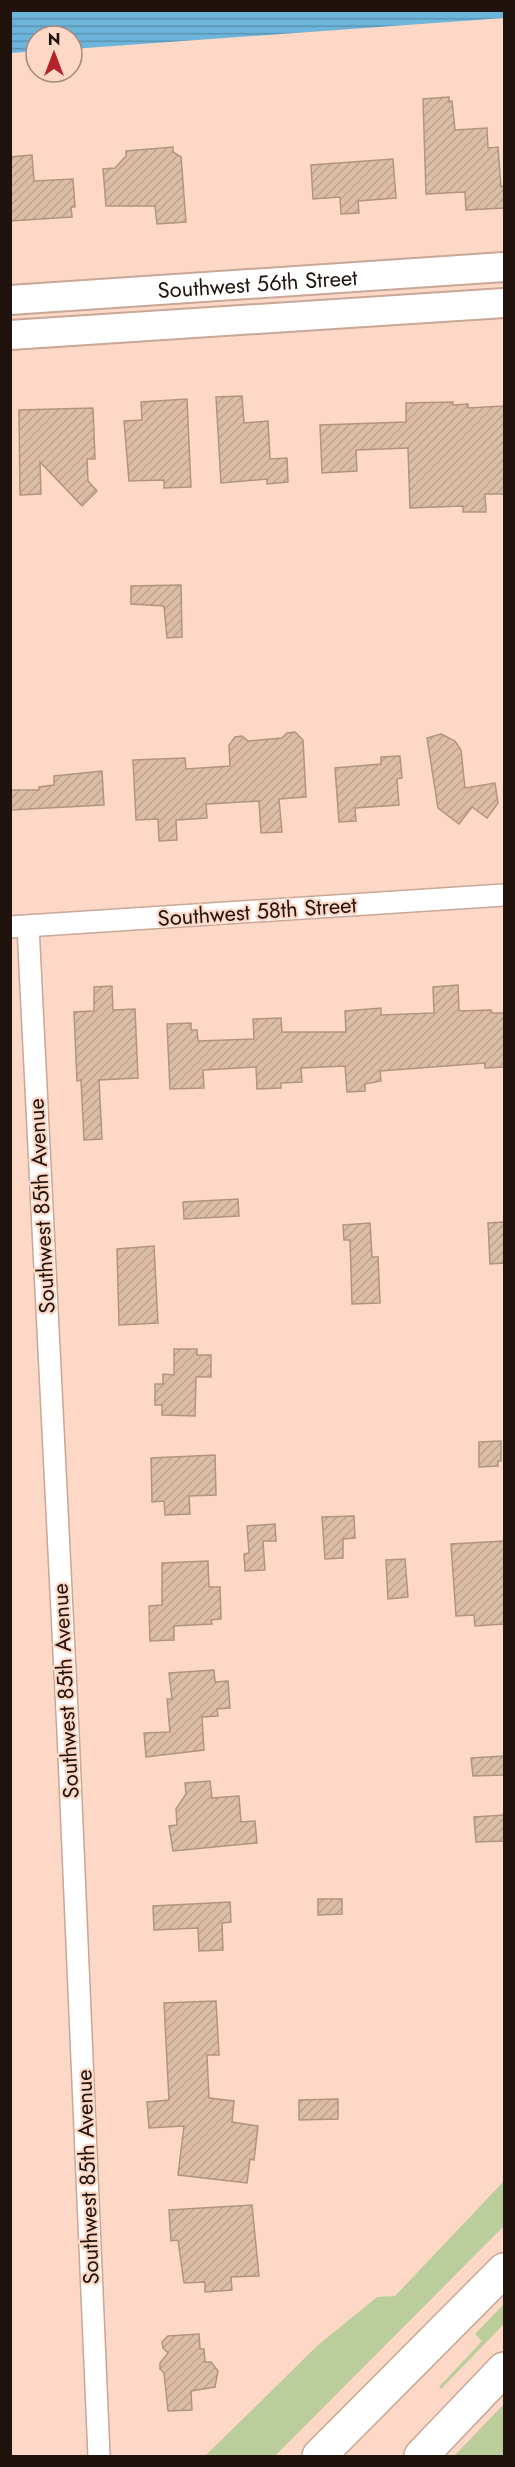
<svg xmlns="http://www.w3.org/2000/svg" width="515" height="2467" viewBox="0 0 515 2467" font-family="Jost,sans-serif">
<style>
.grass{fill:#bbcd9b}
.water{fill:url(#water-rules)}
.building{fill:url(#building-hatch);stroke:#b2947d;stroke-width:1.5}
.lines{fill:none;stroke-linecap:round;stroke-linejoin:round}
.minor-casing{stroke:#c9a695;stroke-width:24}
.secondary-casing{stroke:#c9a695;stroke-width:32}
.motorway-casing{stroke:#c9a695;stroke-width:36}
.minor{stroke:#fff;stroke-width:21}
.secondary{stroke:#fff;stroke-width:28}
.motorway{stroke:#fff;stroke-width:33}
.labels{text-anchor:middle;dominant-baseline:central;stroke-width:4.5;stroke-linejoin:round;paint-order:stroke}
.street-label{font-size:22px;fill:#20130d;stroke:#fdd8c6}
</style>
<defs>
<pattern id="water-rules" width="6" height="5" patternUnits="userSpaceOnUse" patternTransform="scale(1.5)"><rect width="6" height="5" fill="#6db6db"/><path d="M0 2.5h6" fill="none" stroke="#5993b0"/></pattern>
<pattern id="building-hatch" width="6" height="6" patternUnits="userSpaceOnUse" patternTransform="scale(1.5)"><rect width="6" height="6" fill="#ddbda6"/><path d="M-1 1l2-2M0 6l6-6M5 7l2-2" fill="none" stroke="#bda28e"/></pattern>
</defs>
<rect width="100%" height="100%" fill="#fdd8c6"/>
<g class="grass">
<polygon points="504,2181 504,2226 275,2456 205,2456 317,2346 377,2297 395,2296"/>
<polygon points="504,2304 504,2324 441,2389 439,2387 482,2341 475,2334"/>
<polygon points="504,2404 504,2456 454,2456"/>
</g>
<polygon class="water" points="11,10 504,10 504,18 72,49 72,36 36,36 36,51 11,53"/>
<g class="building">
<polygon points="449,97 449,102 452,101 455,130 487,128 488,148 498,147 501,187 504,186 504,208 466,210 465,192 426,194 423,99"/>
<polygon points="173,147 173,152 181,157 186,222 157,224 155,206 106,206 103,169 115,168 126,156 126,151"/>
<polygon points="32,155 34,181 73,179 75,207 71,207 72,217 10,221 10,157"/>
<polygon points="393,159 396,198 358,201 359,213 341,214 340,197 313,199 311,165"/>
<polygon points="242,396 244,423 268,421 270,459 287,458 288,482 267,484 267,479 221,483 216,397"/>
<polygon points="187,399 191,487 164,488 164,480 129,481 124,421 142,420 141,402"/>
<polygon points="453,402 453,405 468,404 468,408 504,406 504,494 485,494 486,512 463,512 463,506 410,508 408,448 356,450 357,471 322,473 320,425 406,422 406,403"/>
<polygon points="93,408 95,459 87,459 88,481 97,491 82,506 40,462 41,494 20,495 19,410"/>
<polygon points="181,585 182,637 167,638 164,606 131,604 131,586"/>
<polygon points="295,732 303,740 306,797 279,799 282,832 261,833 259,801 206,804 207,818 176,820 177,840 159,841 158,819 136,820 133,760 185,758 186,769 230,766 229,745 235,737 242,736 248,741 282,738 287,733"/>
<polygon points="441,734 455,741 461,750 465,788 495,783 498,803 487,818 472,807 459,824 438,808 427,738"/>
<polygon points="400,756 402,778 397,779 399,805 355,808 356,821 339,822 335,768 381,764 381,757"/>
<polygon points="102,771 104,805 10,810 10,790 39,790 39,787 54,785 54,776"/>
<polygon points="458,985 459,1011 491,1010 492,1013 504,1013 504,1067 485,1068 485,1063 380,1071 381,1081 365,1084 365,1091 347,1092 345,1066 301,1068 302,1082 281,1083 281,1088 257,1089 256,1067 203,1070 204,1088 170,1089 167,1024 191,1023 191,1030 197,1030 198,1041 254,1039 253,1019 281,1018 282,1032 346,1032 345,1011 381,1008 381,1015 434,1013 433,987"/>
<polygon points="112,986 113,1010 135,1009 138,1078 99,1080 102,1139 84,1140 81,1080 77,1081 74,1012 94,1011 94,987"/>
<polygon points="238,1199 239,1216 184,1219 183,1202"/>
<polygon points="504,1222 504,1263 490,1264 488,1223"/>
<polygon points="370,1223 372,1257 378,1257 380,1303 352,1304 350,1240 344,1240 343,1225"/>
<polygon points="154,1246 158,1323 119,1325 117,1249"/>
<polygon points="174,1349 197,1349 197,1355 211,1355 211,1377 196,1377 195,1416 162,1415 162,1405 155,1405 155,1384 163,1384 163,1374 174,1375"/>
<polygon points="501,1441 501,1461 498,1461 498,1466 479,1467 479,1442"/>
<polygon points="215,1455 216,1495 189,1496 190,1514 165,1515 164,1501 152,1502 151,1458"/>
<polygon points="354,1516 355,1538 343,1539 343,1558 325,1559 322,1517"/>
<polygon points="275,1524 276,1541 263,1541 265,1570 245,1571 244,1554 249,1553 247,1526"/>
<polygon points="504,1541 504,1624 475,1626 474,1615 456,1616 451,1544"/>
<polygon points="405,1559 408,1597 388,1599 386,1560"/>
<polygon points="208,1561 209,1587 220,1587 221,1619 211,1620 212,1624 174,1626 174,1640 150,1641 149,1606 162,1605 162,1563"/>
<polygon points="214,1670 215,1682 228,1681 230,1708 217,1709 218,1716 202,1717 204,1750 146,1757 144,1733 170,1732 167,1699 172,1699 169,1673"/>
<polygon points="504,1756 504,1775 473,1776 471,1758"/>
<polygon points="210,1781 212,1798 239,1796 241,1822 255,1821 257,1843 173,1851 169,1826 177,1825 176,1809 186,1794 185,1783"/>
<polygon points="504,1815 504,1841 476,1842 474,1817"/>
<polygon points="318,1899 342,1899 342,1914 318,1915"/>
<polygon points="230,1902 231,1922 222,1923 223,1950 199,1951 198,1928 154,1930 153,1906"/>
<polygon points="216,2001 219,2055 207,2055 209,2098 234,2101 232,2122 258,2126 254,2160 250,2159 247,2183 178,2175 184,2126 149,2128 147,2102 169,2100 164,2003"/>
<polygon points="338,2099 338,2119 299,2120 299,2100"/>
<polygon points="252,2205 259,2276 231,2277 232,2290 205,2292 205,2282 184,2283 178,2240 171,2241 169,2210"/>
<polygon points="199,2334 200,2349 204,2349 205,2362 211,2362 218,2371 215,2387 191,2391 192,2410 168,2411 164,2373 160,2369 160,2363 168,2353 163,2348 162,2342 168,2336"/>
</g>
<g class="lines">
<g class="minor-casing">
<g id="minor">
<polyline points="28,926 68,1732 99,2456"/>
<polyline points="10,927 504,895"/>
</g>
</g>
<g class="secondary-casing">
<g id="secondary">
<path id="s1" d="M10,300L504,267"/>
<polyline points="10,335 504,303"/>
</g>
</g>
<g class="motorway-casing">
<g id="motorway">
<polyline points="319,2456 504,2270"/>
<polyline points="421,2456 504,2369"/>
</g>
</g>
<use href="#minor" class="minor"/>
<use href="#secondary" class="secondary"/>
<use href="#motorway" class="motorway"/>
</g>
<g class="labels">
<g class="street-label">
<text stroke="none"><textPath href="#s1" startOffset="248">Southwest 56th Street</textPath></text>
<text transform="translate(257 911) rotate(-4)">Southwest 58th Street</text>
<text transform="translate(41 1206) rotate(-93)">Southwest 85th Avenue</text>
<text transform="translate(65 1691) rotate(-93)">Southwest 85th Avenue</text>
<text transform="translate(87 2177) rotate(-92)">Southwest 85th Avenue</text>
</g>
</g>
<rect width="515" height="2467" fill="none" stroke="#20130d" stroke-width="24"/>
<g transform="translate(54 54)"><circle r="28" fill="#fdd8c6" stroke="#a5897c" stroke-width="1.5"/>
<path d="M0-4.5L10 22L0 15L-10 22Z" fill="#b42329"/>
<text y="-9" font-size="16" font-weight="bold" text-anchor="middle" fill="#20130d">N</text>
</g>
</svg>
